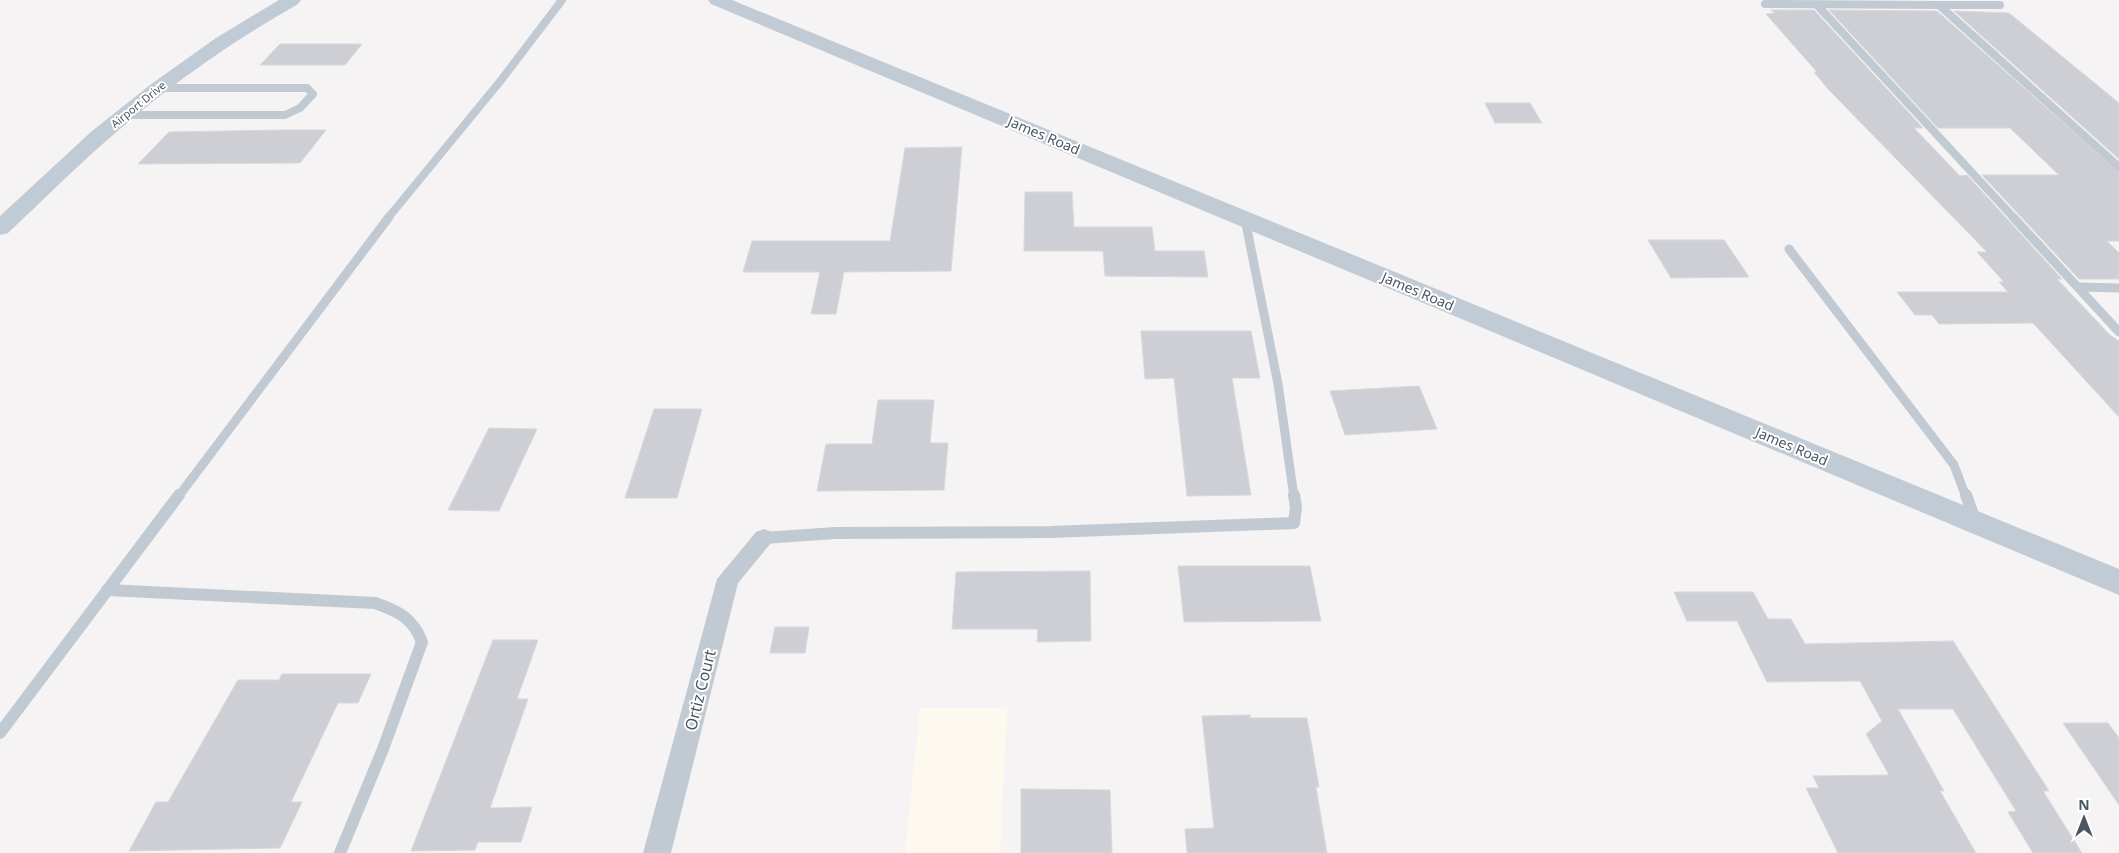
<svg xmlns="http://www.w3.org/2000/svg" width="2119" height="853" viewBox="0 0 2119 853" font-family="'Noto Sans',sans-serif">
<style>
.commercial{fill:#fdf9ef}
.building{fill:#cdcfd5;stroke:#d7d9de}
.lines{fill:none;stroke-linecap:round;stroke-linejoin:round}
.lane-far2{stroke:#c1cad2;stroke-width:8}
.lane-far1{stroke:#c1cad2;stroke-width:9}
.lane{stroke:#c1cad2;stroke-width:12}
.street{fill:#c1cad2;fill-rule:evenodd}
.secondary{fill:#c1cbd6;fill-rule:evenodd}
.labels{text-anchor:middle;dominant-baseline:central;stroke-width:4;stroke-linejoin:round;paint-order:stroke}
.far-street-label{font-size:11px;fill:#4a5661;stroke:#fff}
.street-label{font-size:14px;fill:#4a5661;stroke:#fff}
.near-street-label{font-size:16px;fill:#4a5661;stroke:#fff}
</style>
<rect width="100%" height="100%" fill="#f5f3f3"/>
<polygon class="commercial" points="920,708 1007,708 1000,853 905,853"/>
<g class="building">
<polygon points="1771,10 1814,10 1923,128 1914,128 1960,176 1967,175 2062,279 2057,279 2110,335 2119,341 2119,417 2033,323 1939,324 1932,315 1915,315 1897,292 2008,292 1999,282 2004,282 1977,252 1987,252 1829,90 1814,72 1817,72 1766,14 1775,13"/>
<polygon points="1829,10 1937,11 2119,172 2119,241 2107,241 2119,253 2119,279 2079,279 1982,175 2059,175 2010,128 1938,128"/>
<polygon points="1954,11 2009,13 2119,103 2119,159"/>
<polygon points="280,44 362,44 345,65 260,65"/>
<polygon points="1485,103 1530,103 1542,123 1495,123"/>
<polygon points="278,130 326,130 300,163 138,164 169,132"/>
<polygon points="962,147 951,271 844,272 836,314 811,314 820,272 743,272 752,241 890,241 905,148"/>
<polygon points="1025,192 1072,192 1074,227 1152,227 1155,251 1204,251 1208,277 1105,276 1103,251 1024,251"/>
<polygon points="1648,240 1724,240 1749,277 1671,278"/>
<polygon points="1141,331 1251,331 1260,378 1232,378 1251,495 1187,496 1174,378 1145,379"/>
<polygon points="1419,386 1437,429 1345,435 1330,391"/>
<polygon points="878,400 934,400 930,443 948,443 944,490 817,491 826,444 872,444"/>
<polygon points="654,409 702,409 677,498 625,498"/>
<polygon points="489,428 537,429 499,511 448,510"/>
<polygon points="1178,566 1310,566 1321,621 1184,622"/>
<polygon points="1090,571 1091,641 1037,642 1038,629 952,629 956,572"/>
<polygon points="1674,592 1753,592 1768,619 1791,619 1805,644 1953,641 2049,791 2043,791 2082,853 2033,853 2008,812 2016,811 1953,709 1898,709 1944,791 1940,791 1976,853 1838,853 1806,788 1819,788 1813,776 1889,775 1866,734 1882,721 1860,681 1767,682 1737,621 1687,621"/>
<polygon points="775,627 809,627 805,653 770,653"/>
<polygon points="493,640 538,640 517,699 528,699 490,808 532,807 521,842 478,842 475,850 411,851"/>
<polygon points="282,674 371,674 358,703 338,703 291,802 302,802 280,848 129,851 156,802 168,802 238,680 279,680"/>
<polygon points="1250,715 1250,718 1307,718 1319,787 1316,787 1327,853 1187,853 1185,829 1214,828 1202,716"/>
<polygon points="2063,723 2108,723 2119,738 2119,805"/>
<polygon points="1021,789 1110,790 1112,853 1021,853"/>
</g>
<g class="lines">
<g class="lane-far2">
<polyline points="1765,4 1939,5 2119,167"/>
<polyline points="1816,4 2014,218"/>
<polyline points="1939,5 2000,5"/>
<polyline points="125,115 285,115 300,108 313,94 307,88 158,88"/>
<polyline points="388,218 502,79 562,0"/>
</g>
<g class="lane-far1">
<polyline points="2013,217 2119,332"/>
<polyline points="1245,219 1278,384 1294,497"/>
<polyline points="1789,249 1954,465 1966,497"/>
<polyline points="2078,287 2119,288"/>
<polyline points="178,497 389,217"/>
</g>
<g class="lane">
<polyline points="1966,495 1975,520"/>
<polyline points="764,538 835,533 1050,532 1294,523 1296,507 1294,495"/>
<path d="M107,590L375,603C398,611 413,618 422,642L383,749L340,853"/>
<polyline points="0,733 179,495"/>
</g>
<polygon class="street" points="764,529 772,532 775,538 738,583 671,853 643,853 717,579 756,532"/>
<g class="secondary">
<path d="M279,0H301L298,4C235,40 175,81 120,129C81,162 45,198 8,233L0,235V216L92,131L150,85L216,38Z"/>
<polygon points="708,0 732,0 2119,569 2119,595 711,4"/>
</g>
</g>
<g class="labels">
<g class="far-street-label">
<text transform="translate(138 104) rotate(-39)">Airport Drive</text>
</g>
<g class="street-label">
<text transform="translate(1044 135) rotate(23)">James Road</text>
<text transform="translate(1418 291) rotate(23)">James Road</text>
<text transform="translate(1792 446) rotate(23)">James Road</text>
</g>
<g class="near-street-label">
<text transform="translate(700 690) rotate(-76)">Ortiz Court</text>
</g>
</g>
<g transform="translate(2084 818)" stroke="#ffffff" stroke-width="4" paint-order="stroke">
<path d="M0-4L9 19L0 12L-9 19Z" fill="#4a5661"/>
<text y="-8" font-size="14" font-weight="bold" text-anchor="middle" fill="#4a5661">N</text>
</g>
</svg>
